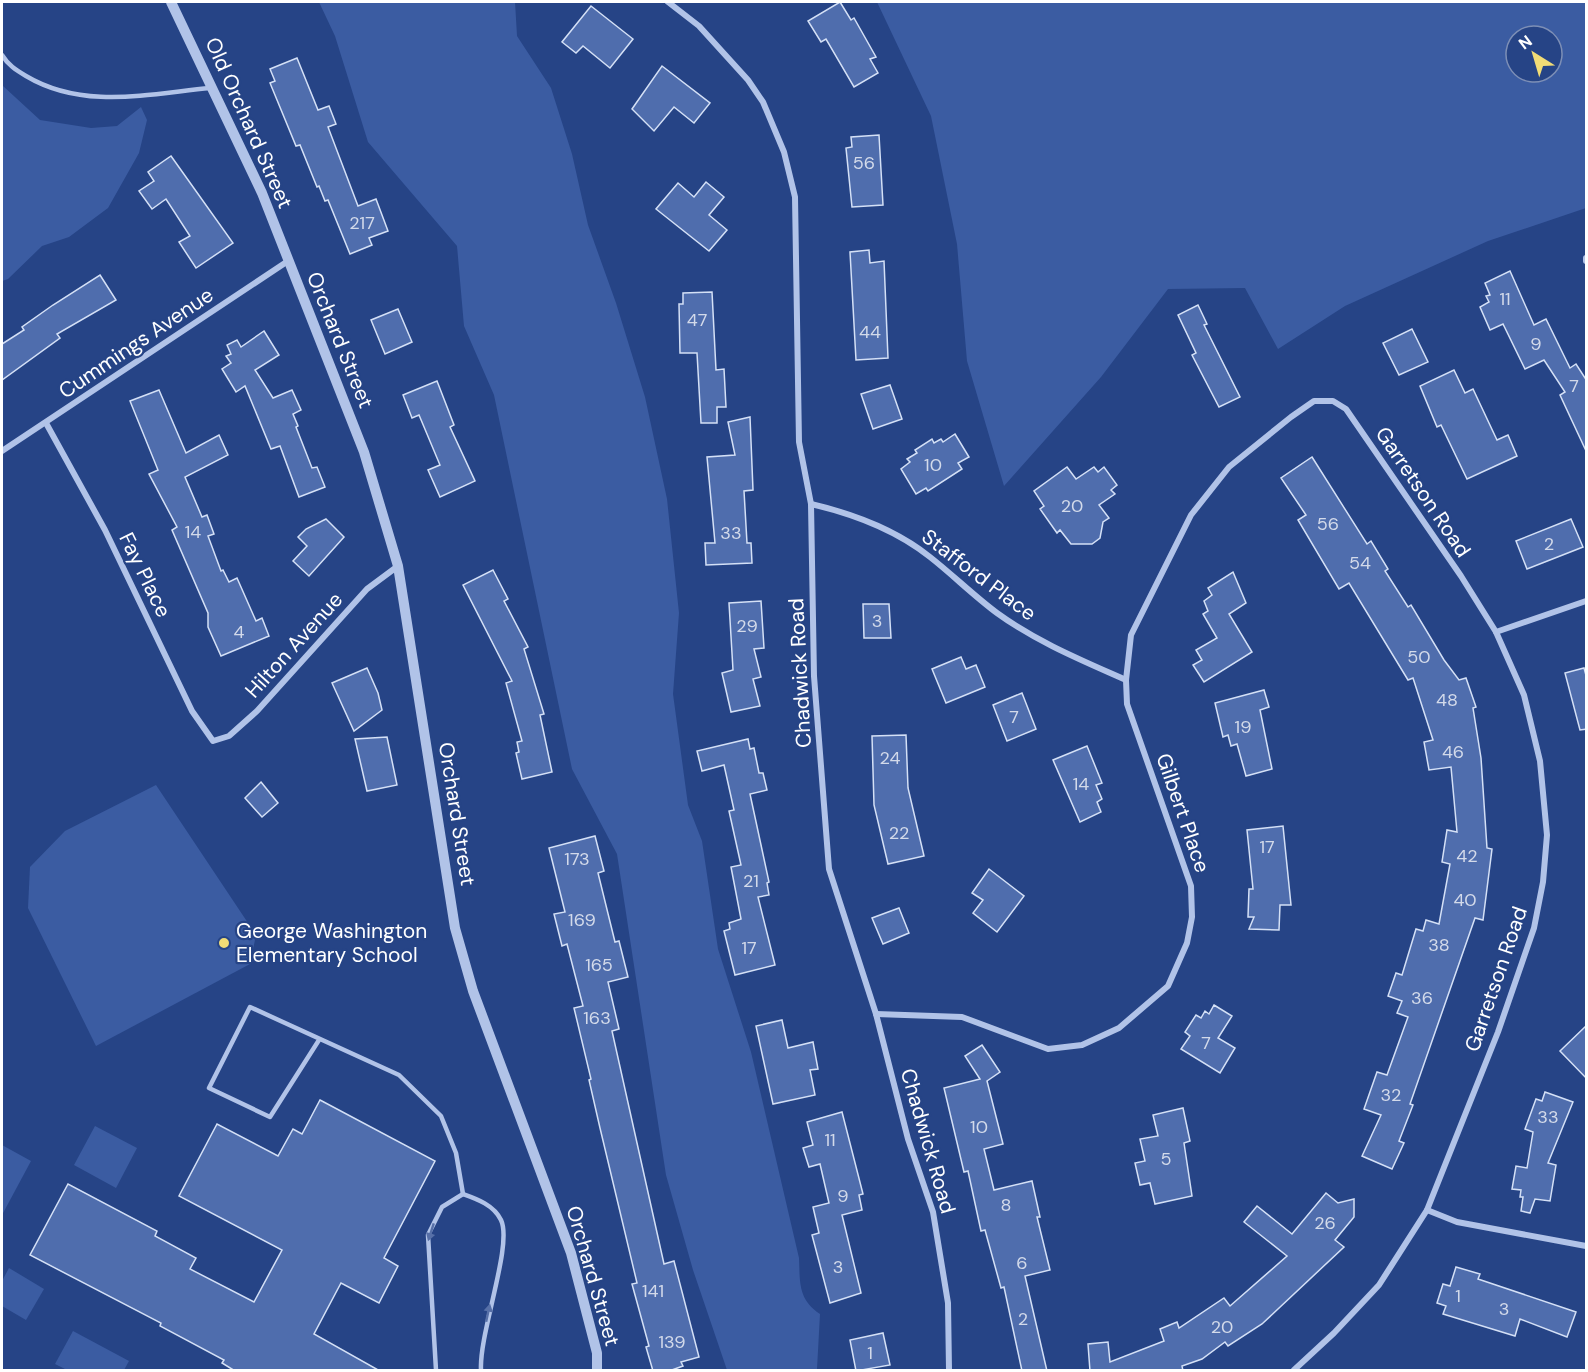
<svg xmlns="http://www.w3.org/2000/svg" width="1588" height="1372" viewBox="0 0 1588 1372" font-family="'DM Sans',sans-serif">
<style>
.green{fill:#3b5ca2;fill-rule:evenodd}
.building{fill:#4f6dad;stroke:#d4e0f6;stroke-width:1.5}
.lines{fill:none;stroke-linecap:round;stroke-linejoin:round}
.service{stroke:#b1c3e8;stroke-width:4.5}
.minor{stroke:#b1c3e8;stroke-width:6}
.tertiary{stroke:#b1c3e8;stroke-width:10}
.oneway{fill:#5770a8}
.poi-dot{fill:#f1dc76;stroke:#264486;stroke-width:2}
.labels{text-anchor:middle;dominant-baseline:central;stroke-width:4.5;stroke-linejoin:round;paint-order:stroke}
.number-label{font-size:18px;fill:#d3daea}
.street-label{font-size:21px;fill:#fff;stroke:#264486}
.poi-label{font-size:21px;fill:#fff;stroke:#264486;text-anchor:start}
</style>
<rect width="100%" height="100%" fill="#264486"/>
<g class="green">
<path d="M319,2H515L517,36L551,88L572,154L588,225L616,303L645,397L667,499L679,613L673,694L688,805L702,841L718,949L751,1052L799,1258C800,1283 798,1299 820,1314L817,1369L814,1370H727L693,1270L666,1175L617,854L572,769L494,395L464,326L457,246L368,142L335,36Z"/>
<path d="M877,2H1586V208L1488,241L1345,306L1278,349L1245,288L1168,289L1101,377L1004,486L967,361L957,244L931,116ZM1516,36H1552V72H1516Z"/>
<polygon points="3,86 40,120 91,128 117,126 141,107 147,120 139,153 108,208 69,237 42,246 8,279 2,281"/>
<polygon points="156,785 256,935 250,964 96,1046 28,908 30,867 65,831"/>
<polygon points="95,1126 137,1148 116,1188 74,1165"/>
<polygon points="2,1145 31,1161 2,1215"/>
<polygon points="9,1268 44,1289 26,1320 2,1306 2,1281"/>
<polygon points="73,1331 129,1361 124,1370 67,1370 55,1364"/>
</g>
<g class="building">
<polygon points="840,2 851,20 854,18 876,57 870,59 878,73 854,87 826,39 821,42 808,21"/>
<polygon points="591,6 633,39 610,68 583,46 576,53 562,42"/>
<polygon points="297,58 318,110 329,106 336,124 328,127 358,206 376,199 388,231 369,238 372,245 350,254 328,200 325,201 319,186 317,187 300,145 296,146 270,83 275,81 270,69"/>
<polygon points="662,66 710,103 694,123 674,107 654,131 632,109"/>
<polygon points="879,135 883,205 852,207 846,148 852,147 851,137"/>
<polygon points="171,156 233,243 196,268 179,242 190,236 166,199 152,209 139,191 154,181 148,172"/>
<polygon points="706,182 724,197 709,215 727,230 709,251 656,209 678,183 694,197"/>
<polygon points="869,250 870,263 884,261 888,358 856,360 850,252"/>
<polygon points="1510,271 1534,325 1546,319 1570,368 1576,364 1587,381 1587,453 1560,395 1565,392 1544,360 1525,369 1503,324 1490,330 1480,307 1489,302 1486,296 1490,295 1485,283"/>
<polygon points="100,275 116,300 57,334 60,338 2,380 2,344 24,330 22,327 53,305"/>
<polygon points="712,292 716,370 724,369 726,407 717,407 717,423 701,423 697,353 680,353 679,304 683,304 683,293"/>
<polygon points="1198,305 1207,324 1204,325 1240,397 1219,407 1192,355 1196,353 1178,315"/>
<polygon points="398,309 412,342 385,354 371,320"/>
<polygon points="1412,329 1428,362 1399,375 1383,343"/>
<polygon points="264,331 279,355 255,370 273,398 292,390 301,410 293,414 298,426 296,427 312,468 317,467 325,487 299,497 280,446 271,449 245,386 236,392 222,369 231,363 226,356 231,354 227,345 237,340 241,347"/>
<polygon points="1454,370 1465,393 1473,389 1497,440 1508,435 1517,456 1467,479 1441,425 1437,427 1420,386"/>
<polygon points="437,381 454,425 450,427 475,481 440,497 428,470 440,465 419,415 412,418 403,395"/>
<polygon points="890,385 902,419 873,429 861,394"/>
<polygon points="159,390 186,453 219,435 228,455 185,477 202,517 207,515 214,534 208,536 221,571 223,570 229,582 237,578 256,621 262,618 269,636 221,656 208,627 208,613 172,530 177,527 149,474 158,470 130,401"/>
<polygon points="750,417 753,490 744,491 747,543 751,543 752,563 706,565 705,543 715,543 707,457 735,455 728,422"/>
<polygon points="955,434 969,457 958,463 962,469 928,491 926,488 916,494 901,469 910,462 907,459 917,453 915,450 932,439 934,443 941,439 943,442"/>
<polygon points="1312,457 1367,544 1371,541 1388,569 1385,571 1408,607 1411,605 1444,660 1459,680 1466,678 1476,707 1473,708 1481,758 1487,848 1492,849 1483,920 1475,918 1410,1104 1413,1105 1399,1141 1404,1143 1392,1169 1362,1156 1381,1115 1364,1109 1377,1072 1387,1075 1408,1017 1397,1013 1402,1001 1388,996 1396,973 1402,975 1416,929 1423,931 1426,920 1439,924 1450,864 1442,862 1447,830 1457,832 1451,767 1429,770 1424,742 1433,740 1413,678 1408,680 1349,583 1339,589 1298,520 1306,515 1281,478"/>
<polygon points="1067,467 1076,479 1094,467 1098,472 1104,467 1117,485 1111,490 1115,494 1099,505 1109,518 1103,522 1100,538 1092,544 1071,544 1060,530 1057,533 1040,509 1044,506 1034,491"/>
<polygon points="326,519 344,537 309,576 293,561 307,546 298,537 306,529"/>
<polygon points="1571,519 1583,547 1527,569 1516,541"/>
<polygon points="493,570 508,599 504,601 528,647 524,649 544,714 540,715 552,772 522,779 516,753 519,752 517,742 522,741 506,683 512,681 463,585"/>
<polygon points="1233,572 1246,603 1229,614 1252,652 1204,682 1193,665 1202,660 1196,650 1217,638 1203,614 1208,611 1204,601 1212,595 1208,588"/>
<polygon points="761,601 764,648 754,649 761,677 753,679 760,706 731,712 722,673 733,670 729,603"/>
<polygon points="863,604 889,604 891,638 864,638"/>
<polygon points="961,657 966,669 976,665 985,687 946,703 932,669"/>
<polygon points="367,668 378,693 382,710 354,731 332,683"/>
<polygon points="1584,668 1587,679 1587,729 1580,730 1565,673"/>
<polygon points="1264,690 1269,707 1260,710 1272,769 1246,776 1237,744 1231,746 1228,735 1223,737 1215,703"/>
<polygon points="1022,693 1036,729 1007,741 993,705"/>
<polygon points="906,735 908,788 924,856 888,864 874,805 872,736"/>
<polygon points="387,737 397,785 367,791 355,739"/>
<polygon points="748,739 750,749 754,748 759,773 763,773 767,790 750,794 769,882 767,883 769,895 758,897 775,965 735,975 724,931 730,929 729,923 741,919 731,867 741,865 729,811 734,810 724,765 702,771 697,751"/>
<polygon points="1087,746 1102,783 1096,785 1102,799 1097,802 1101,812 1080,822 1053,760"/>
<polygon points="261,782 278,803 262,817 245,798"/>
<polygon points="1283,826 1291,905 1280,905 1279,930 1249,929 1254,917 1248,917 1249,889 1253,889 1247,830"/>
<polygon points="595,836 604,871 598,873 615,942 619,941 628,977 608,982 619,1029 612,1031 664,1264 674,1261 699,1357 681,1362 683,1366 669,1371 653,1371 646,1347 649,1346 632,1284 637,1283 600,1128 589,1080 591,1079 574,1008 583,1006 567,944 562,946 554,914 565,912 549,848"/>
<polygon points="989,869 1024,896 997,932 973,913 983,900 972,893"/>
<polygon points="899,908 909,933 883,944 872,918"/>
<polygon points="1214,1005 1232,1016 1218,1038 1235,1048 1220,1073 1181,1049 1190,1036 1185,1032 1196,1015 1201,1018 1205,1011 1209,1014"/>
<polygon points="782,1020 788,1048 813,1042 818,1069 810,1070 815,1095 773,1104 756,1026"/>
<polygon points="1587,1025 1587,1079 1560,1051"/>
<polygon points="982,1045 1000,1072 987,1081 1003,1144 984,1149 994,1190 1032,1181 1040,1217 1037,1217 1050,1270 1025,1276 1047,1371 1022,1371 1004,1287 1001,1288 985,1230 981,1231 968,1171 964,1172 944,1088 980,1079 965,1056"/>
<polygon points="1545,1092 1573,1102 1548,1163 1556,1165 1550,1201 1535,1199 1530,1213 1521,1211 1523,1197 1520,1197 1521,1190 1512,1189 1516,1166 1527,1168 1533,1132 1525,1129 1536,1099 1542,1101"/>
<polygon points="320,1100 435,1161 384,1258 398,1266 379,1303 341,1283 314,1334 380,1371 235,1371 222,1363 224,1360 160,1326 161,1323 30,1255 68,1184 157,1231 155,1236 196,1258 190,1269 254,1302 282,1250 179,1196 217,1124 278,1156 293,1129 302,1134"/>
<polygon points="1183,1108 1190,1141 1184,1143 1192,1196 1155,1204 1150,1183 1140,1185 1135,1163 1145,1161 1140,1139 1158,1136 1153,1115"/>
<polygon points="842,1112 863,1194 859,1195 862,1210 842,1215 861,1293 830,1303 812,1235 819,1233 813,1207 829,1203 820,1164 809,1167 803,1148 813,1145 807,1122"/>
<polygon points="1326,1193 1338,1203 1354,1199 1354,1217 1335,1240 1344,1247 1262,1324 1228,1346 1225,1342 1202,1359 1182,1366 1183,1371 1090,1371 1088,1344 1108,1342 1110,1362 1164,1341 1160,1329 1177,1322 1179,1328 1224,1298 1230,1306 1287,1256 1244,1222 1257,1206 1292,1234"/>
<polygon points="1456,1267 1480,1274 1478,1279 1576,1312 1567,1337 1520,1319 1515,1336 1443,1314 1446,1306 1437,1303 1443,1284 1450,1286"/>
<polygon points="883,1333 890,1365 856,1371 850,1340"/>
</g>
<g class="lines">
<g class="service">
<path d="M2,55C8,65 16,70 26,76C83,110 148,94 210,88"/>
<polyline points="319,1040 270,1117 209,1088 250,1007 399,1075 441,1116 456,1153 463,1194"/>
<path d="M436,1370L428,1235L442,1207L463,1194C477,1199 494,1205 501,1220C513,1245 479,1333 481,1370"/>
</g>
<g class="minor">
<polyline points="668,2 699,26 748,80 763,102 784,152 795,197 799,442 811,504 814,676 829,869 876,1014 908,1139 933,1212 948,1303 949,1370"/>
<polyline points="1586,258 1586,261"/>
<polyline points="46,423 105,530 192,711 213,741 229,736 257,711 367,589 398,566"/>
<polyline points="2,451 288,261"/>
<path d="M811,504C854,514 895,529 930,557C953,575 974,596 997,613C1037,642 1081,660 1126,680"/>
<polyline points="1496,632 1586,601"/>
<polyline points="876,1014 962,1017 1048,1049 1082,1045 1119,1028 1168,986 1187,943 1192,917 1191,886 1127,704 1126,680 1131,635 1191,515 1229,467 1291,417 1314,401 1333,401 1346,409 1461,576 1496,632 1524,695 1540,761 1547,835 1543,882 1534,928 1498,1032 1427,1210 1379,1285 1334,1333 1294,1370"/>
<polyline points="1427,1210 1457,1222 1586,1246"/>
</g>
<polyline class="tertiary" points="171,2 262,193 364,452 398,566 455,928 473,991 571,1253 597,1353 597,1370"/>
</g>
<defs><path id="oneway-solid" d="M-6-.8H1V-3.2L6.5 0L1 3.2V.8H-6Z" transform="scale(1.5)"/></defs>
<g class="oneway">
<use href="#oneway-solid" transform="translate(431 1232) rotate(108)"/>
<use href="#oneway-solid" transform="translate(488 1313) rotate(-78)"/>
</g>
<circle class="poi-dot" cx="224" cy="943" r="6"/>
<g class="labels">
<g class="number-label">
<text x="864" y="163">56</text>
<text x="362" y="223">217</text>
<text x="1505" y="299">11</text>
<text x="697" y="320">47</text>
<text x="870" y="332">44</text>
<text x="1536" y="344">9</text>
<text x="1574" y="386">7</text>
<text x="933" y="465">10</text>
<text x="1072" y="506">20</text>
<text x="1328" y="524">56</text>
<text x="193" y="532">14</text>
<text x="731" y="533">33</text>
<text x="1549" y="544">2</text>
<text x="1360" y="563">54</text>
<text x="877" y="621">3</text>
<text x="747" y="626">29</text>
<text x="239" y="632">4</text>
<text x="1419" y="657">50</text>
<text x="1447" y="700">48</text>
<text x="1014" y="717">7</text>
<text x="1243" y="727">19</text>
<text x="1453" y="752">46</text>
<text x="890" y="758">24</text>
<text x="1081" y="784">14</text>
<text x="899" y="833">22</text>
<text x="1267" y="847">17</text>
<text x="1467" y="856">42</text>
<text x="577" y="859">173</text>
<text x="751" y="881">21</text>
<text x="1465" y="900">40</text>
<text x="582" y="920">169</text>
<text x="1439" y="945">38</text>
<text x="749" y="948">17</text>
<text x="599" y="965">165</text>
<text x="1422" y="998">36</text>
<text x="597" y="1018">163</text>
<text x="1206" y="1043">7</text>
<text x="1391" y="1095">32</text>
<text x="1548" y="1117">33</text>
<text x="979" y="1127">10</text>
<text x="830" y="1140">11</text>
<text x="1166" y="1159">5</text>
<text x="843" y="1196">9</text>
<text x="1006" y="1205">8</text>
<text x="1325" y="1223">26</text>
<text x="1022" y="1263">6</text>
<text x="838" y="1267">3</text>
<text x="653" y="1291">141</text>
<text x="1458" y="1296">1</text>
<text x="1504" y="1309">3</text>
<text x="1023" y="1319">2</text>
<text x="1222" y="1327">20</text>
<text x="672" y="1342">139</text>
<text x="870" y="1353">1</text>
</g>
<g class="street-label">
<text transform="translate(249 123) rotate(66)">Old Orchard Street</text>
<text transform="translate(340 340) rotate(68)">Orchard Street</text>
<text transform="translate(136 343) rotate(-34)">Cummings Avenue</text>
<text transform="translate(1423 492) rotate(56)">Garretson Road</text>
<text transform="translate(145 575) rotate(64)">Fay Place</text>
<text transform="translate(979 575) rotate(37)">Stafford Place</text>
<text transform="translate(294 645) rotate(-48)">Hilton Avenue</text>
<text transform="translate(800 673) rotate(-93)">Chadwick Road</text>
<text transform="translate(1183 813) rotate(71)">Gilbert Place</text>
<text transform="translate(457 814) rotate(81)">Orchard Street</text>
<text transform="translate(1496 979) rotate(-71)">Garretson Road</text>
<text transform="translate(928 1141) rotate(74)">Chadwick Road</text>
<text transform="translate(593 1276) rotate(74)">Orchard Street</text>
</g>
<g class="poi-label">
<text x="236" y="931">George Washington<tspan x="236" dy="24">Elementary School</tspan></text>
</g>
</g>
<rect width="1588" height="1372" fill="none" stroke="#ffffff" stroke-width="6"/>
<g transform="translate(1534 54) rotate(323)"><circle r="28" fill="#264486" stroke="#7d8fb6" stroke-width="1.5"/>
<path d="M0-4.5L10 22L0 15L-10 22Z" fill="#f1dc76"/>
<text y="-9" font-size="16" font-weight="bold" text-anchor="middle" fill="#ffffff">N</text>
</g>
</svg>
